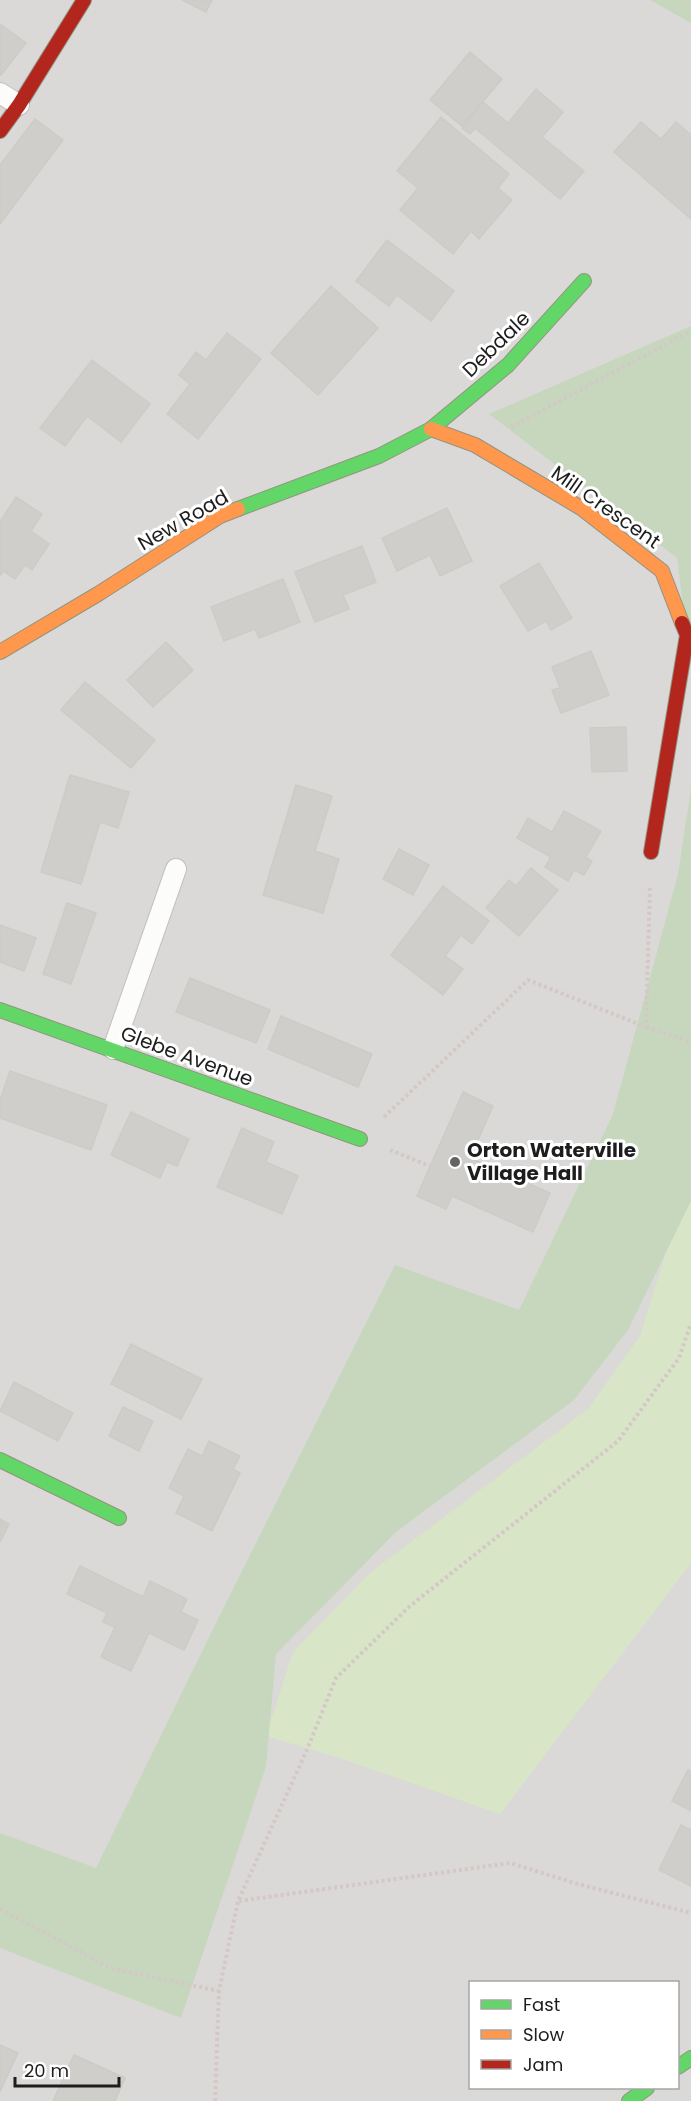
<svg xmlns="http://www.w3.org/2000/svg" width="691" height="2101" viewBox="0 0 691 2101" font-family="Poppins,sans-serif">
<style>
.residential{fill:#dad9d7;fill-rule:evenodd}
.grass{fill:#d8e6c7}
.forest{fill:#c7d7bd}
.building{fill:#d0cecb;stroke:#cecbc7;stroke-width:1.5}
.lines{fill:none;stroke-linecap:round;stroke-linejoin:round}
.lane-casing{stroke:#c2c1c0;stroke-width:22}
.fast-casing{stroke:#929380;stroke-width:16}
.slow-casing{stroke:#929380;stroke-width:16}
.jam-casing{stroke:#929380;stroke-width:16}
.path{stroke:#d4c8c6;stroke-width:4;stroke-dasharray:3 3;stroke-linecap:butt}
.lane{stroke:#fcfcfb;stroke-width:20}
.fast{stroke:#63d668;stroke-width:14}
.slow{stroke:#ff974d;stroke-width:14}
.jam{stroke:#b3261e;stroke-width:14}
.poi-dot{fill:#656463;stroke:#fff;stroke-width:2}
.labels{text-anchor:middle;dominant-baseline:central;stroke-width:6;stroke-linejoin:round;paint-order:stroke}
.street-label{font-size:20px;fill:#1d1d1d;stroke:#fff}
.poi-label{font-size:20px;font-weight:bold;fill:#1d1d1d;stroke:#fff;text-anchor:start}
</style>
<rect width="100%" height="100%" fill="#ebe9e6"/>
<path class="residential" d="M0,0H691V2101H0ZM470,1982H678V2088H470Z"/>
<polygon class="grass" points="691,1173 691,1563 500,1814 337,1757 266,1736 293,1652 371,1572 588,1409 640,1336"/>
<g class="forest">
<polygon points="650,0 691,0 691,23"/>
<polygon points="691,326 691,669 677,558 489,414"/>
<polygon points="691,789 691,1201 628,1330 574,1400 396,1532 276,1654 266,1767 181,2018 0,1948 0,1833 96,1868 214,1627 395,1265 519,1310 613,1114 678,874"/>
</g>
<g class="building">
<polygon points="182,0 212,0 206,12"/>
<polygon points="0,24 26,43 1,75 0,74"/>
<polygon points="470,52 502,79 462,126 430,100"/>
<polygon points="536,89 563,112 542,137 584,171 560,199 475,128 470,134 462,128 483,102 508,123"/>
<polygon points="441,117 509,174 498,188 512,200 479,239 471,231 453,254 400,210 418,188 397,171"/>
<polygon points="35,119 63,140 0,224 0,165"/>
<polygon points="641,122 661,139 676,122 691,135 691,219 614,152"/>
<polygon points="387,240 454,291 431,321 397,295 389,306 356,281"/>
<polygon points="331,286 378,328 318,395 271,353"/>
<polygon points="227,333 261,359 198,439 167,414 190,384 179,375 196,352 206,360"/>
<polygon points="92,360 150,404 121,442 87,416 65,446 40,428"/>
<polygon points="16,497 42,514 31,531 49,544 32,570 25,565 15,579 3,571 0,576 0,522"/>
<polygon points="447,508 472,561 440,576 430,555 397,571 382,538"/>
<polygon points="362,546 376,582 343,595 349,609 315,622 295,572"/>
<polygon points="539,563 572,618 551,630 546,621 528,631 500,586"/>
<polygon points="283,579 300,622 259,638 255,629 224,641 211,607"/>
<polygon points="166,642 193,670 153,707 127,680"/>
<polygon points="591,651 609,695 561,713 552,690 560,688 552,667"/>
<polygon points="85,682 155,740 131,768 61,710"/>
<polygon points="626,727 627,771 592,772 590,728"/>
<polygon points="70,775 129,792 118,828 100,822 81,884 41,872"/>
<polygon points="296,785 332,796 315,851 339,859 323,913 263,895"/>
<polygon points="564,811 601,831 586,857 592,861 584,875 574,870 568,881 545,867 551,857 517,838 528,818 552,832"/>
<polygon points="399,849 429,865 413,895 383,879"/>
<polygon points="531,868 558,890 519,936 486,908 509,880 516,886"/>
<polygon points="443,886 489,921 472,944 461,935 445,956 463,969 443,995 391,955"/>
<polygon points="67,903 96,913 71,984 43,974"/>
<polygon points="0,925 36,938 24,971 0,962"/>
<polygon points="190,978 270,1010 256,1043 176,1012"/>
<polygon points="281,1016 372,1054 358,1087 268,1049"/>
<polygon points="10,1071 107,1105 91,1150 0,1118 0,1100"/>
<polygon points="463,1092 493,1106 470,1158 550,1193 533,1232 452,1196 446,1209 417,1196"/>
<polygon points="131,1112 189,1139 177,1166 167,1162 160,1178 111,1155"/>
<polygon points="242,1128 274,1142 266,1162 298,1176 282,1214 217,1187"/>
<polygon points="131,1344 202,1379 181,1419 111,1384"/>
<polygon points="14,1382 73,1413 58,1441 0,1411"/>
<polygon points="123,1407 153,1421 139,1451 109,1436"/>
<polygon points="209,1441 240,1456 233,1469 240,1473 212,1531 176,1513 184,1496 169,1488 188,1449 202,1456"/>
<polygon points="0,1519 9,1524 0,1542"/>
<polygon points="80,1566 143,1597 150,1581 187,1599 181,1612 198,1620 184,1650 149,1633 131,1671 101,1657 115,1627 103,1622 107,1613 67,1594"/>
<polygon points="688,1770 691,1771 691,1811 672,1801"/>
<polygon points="681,1825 691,1830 691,1886 659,1870"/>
<polygon points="0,2045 18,2053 0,2092"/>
<polygon points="74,2055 125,2078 115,2101 53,2101"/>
</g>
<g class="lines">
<g class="lane-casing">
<g id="lane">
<polyline points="0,93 19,105"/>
<polyline points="113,1049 176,869"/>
</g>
</g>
<g class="fast-casing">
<g id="fast">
<polyline points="238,509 379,456 431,429 508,365 584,281"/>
<polyline points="0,1010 360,1139"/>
<polyline points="0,1460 119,1518"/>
<polyline points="678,2067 691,2058"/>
<polyline points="629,2101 647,2088"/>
</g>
</g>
<g class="slow-casing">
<g id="slow">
<polyline points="431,429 475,445 581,508 662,571 682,623"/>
<polyline points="0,652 98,594 220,516 238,509"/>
</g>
</g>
<g class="jam-casing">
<g id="jam">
<polyline points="0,131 19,105 84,0"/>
<polyline points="651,852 687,635 682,623"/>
</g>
</g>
<g class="path">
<polyline points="511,427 691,331"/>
<polyline points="646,1027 691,1042"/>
<polyline points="384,1117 528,980 646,1027 650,886"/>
<polyline points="390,1150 430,1166"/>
<polyline points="239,1901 510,1863 578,1884 691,1913"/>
<polyline points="0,1909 110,1968 219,1991"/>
<polyline points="215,2101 219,1991 238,1901 306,1752 336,1678 410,1606 618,1441 679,1358 691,1323"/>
</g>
<use href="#lane" class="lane"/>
<use href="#fast" class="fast"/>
<use href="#slow" class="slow"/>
<use href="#jam" class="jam"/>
</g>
<circle class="poi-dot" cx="455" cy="1162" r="6"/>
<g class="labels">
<g class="street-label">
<text transform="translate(496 344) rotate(-44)">Debdale</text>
<text transform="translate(606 507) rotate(35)">Mill Crescent</text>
<text transform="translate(183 520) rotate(-30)">New Road</text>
<text transform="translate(187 1056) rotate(20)">Glebe Avenue</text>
</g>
<g class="poi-label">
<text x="467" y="1150">Orton Waterville<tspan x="467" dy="23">Village Hall</tspan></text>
</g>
</g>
<rect x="469" y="1981" width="210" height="108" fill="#ffffff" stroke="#a5a5a5" stroke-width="1.5"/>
<rect x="481" y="2000" width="30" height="9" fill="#63d668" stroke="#a5a5a5" stroke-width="1.5"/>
<text x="523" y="2011" font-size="18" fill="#1d1d1d">Fast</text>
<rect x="481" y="2030" width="30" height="9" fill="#ff974d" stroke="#a5a5a5" stroke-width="1.5"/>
<text x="523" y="2041" font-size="18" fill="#1d1d1d">Slow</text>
<rect x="481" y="2060" width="30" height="9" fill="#b3261e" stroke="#a5a5a5" stroke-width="1.5"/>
<text x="523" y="2071" font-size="18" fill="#1d1d1d">Jam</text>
<path d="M15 2077v9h104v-9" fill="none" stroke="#1d1d1d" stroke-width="3"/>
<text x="24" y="2077" font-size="18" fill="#1d1d1d" stroke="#ffffff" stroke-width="4.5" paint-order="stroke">20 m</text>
</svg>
